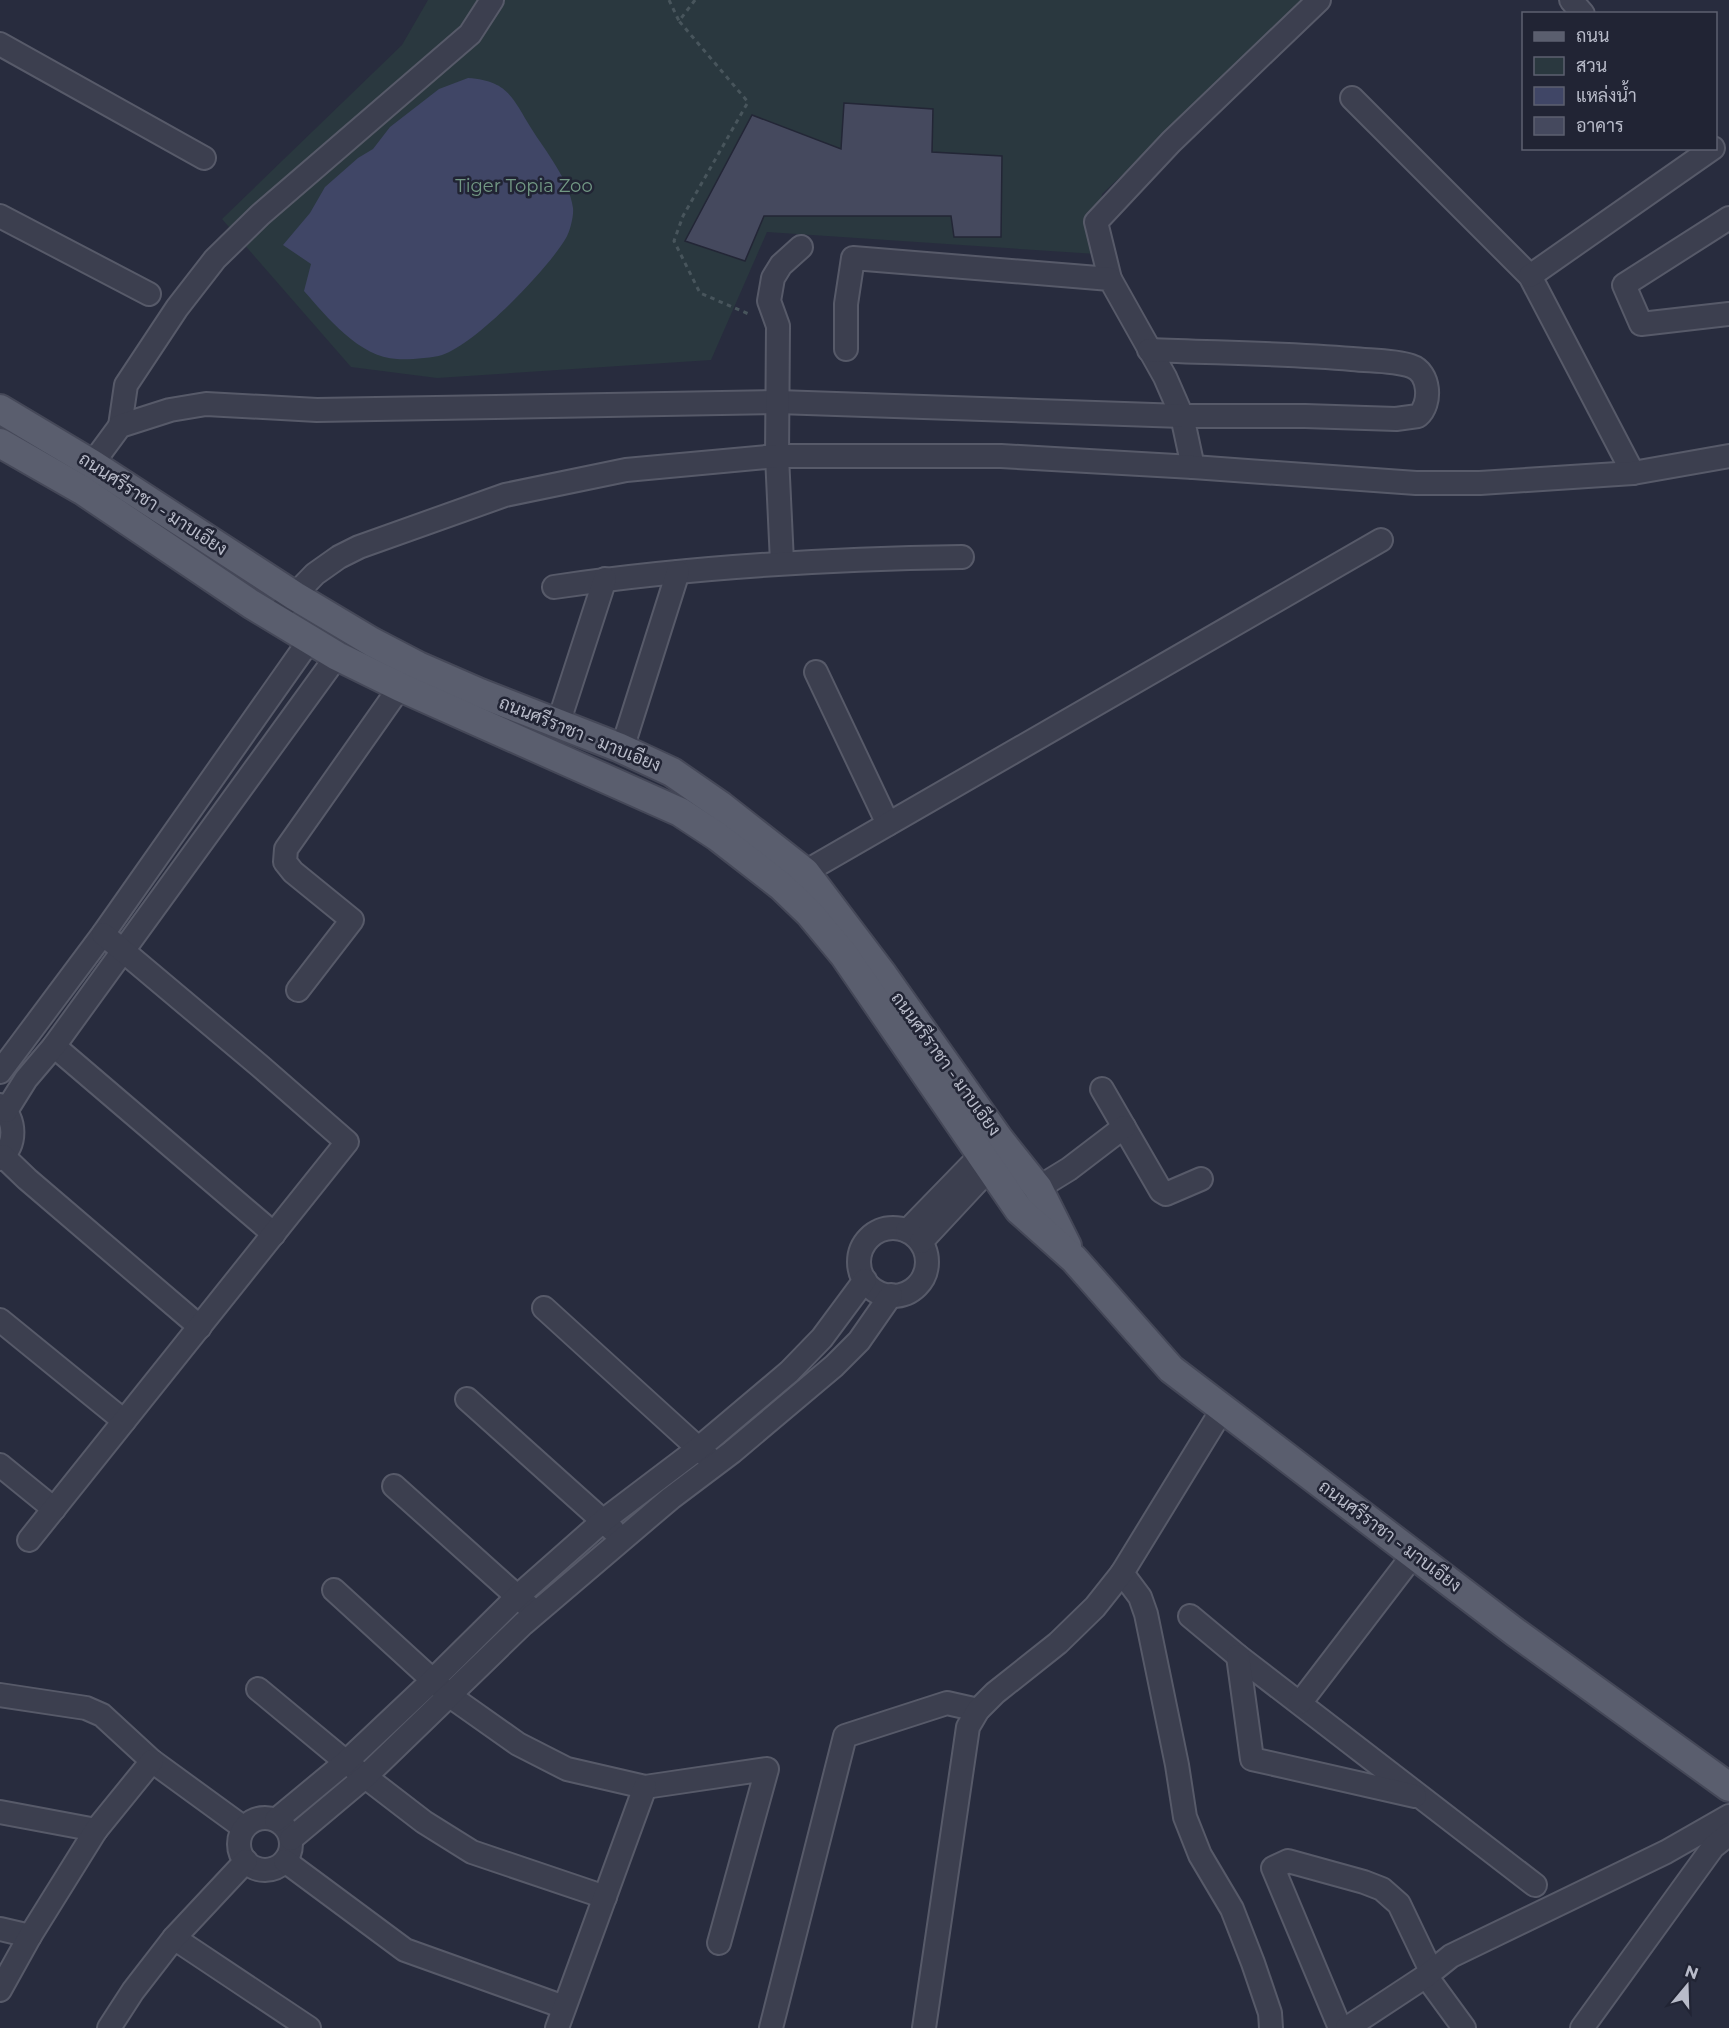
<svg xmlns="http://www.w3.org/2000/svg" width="1729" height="2028" viewBox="0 0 1729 2028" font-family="Montserrat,Sarabun,sans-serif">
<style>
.green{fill:#2a383f}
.water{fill:#404666}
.building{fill:#45495e;stroke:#232636;stroke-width:1.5}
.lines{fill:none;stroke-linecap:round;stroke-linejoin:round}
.minor-casing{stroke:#575a69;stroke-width:26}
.major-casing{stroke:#454858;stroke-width:32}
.path{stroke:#48555c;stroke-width:3;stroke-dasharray:4.5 4.5;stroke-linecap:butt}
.minor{stroke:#3c3f4f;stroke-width:22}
.major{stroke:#5a5e6e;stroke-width:28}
.labels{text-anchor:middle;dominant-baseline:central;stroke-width:5;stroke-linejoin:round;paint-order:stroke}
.park-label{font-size:18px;fill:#729884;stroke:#212434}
.street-label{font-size:18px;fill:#b8bbc9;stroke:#212434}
</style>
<rect width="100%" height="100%" fill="#282c3e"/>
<polygon class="green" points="428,0 1309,0 1102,194 1096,254 767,232 711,360 437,378 351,367 222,219 402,45"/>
<path class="water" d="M468,78C508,81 512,97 531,128C546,152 569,179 573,208C574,215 570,232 566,238C548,269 476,344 442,355C432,358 407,360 397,359C360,358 326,316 304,291L311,264L283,245L310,213L325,187L358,158L373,149L390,127L439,89Z"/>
<polygon class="building" points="844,103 933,109 932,152 1002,156 1001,237 954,237 951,216 764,216 745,261 685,241 752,115 841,149"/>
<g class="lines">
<g class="minor-casing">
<g id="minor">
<polyline points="1571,0 1583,14"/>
<polyline points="0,44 204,158"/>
<polyline points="1352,98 1530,276 1633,473"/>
<polyline points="0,216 149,294"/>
<polyline points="1729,218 1624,285 1641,324 1729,314"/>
<polyline points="1530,276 1713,148"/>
<polyline points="1110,279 1096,222 1171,142 1319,0"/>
<polyline points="846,349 846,304 853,258 1110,279 1165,377 1182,416 1193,467"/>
<polyline points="120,426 126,385 177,308 215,259 260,215 470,34 492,0"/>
<path d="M87,477L92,464L120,426L170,410L206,404L317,410L778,402L1182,416H1305L1396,419L1418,416C1432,404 1430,372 1411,366C1393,360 1371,361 1352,359C1285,353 1217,353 1149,350"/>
<polyline points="782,562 777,456 778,326 769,301 773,278 781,265 801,247"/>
<path d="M554,587C689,567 825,559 962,557"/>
<polyline points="284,606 315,574 339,557 359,547 505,495 626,470 777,456 1001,456 1193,467 1416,483 1480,483 1633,473 1729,456"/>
<polyline points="816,672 888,824"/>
<polyline points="558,724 605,579"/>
<polyline points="622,749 678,572"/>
<polyline points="805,872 1381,540"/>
<polyline points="298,990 352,920 293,872 285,862 286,849 400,687"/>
<polyline points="54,1046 274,1234"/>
<polyline points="0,1072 103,934 309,641"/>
<polyline points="1102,1089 1161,1191 1166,1194 1201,1179"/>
<path d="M0,1105C16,1120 17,1144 0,1159"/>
<polyline points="6,1111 26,1079 54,1046 337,656"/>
<polyline points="3,1156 27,1179 200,1327"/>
<polyline points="1038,1188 1069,1169 1124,1127"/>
<circle cx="893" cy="1262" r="34"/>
<polyline points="907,1231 980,1156"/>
<polyline points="921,1242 989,1169"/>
<polyline points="544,1308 709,1458"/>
<polyline points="0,1320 124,1421"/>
<polyline points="467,1399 613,1530"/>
<polyline points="0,1465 54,1509"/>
<polyline points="394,1486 529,1607"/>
<polyline points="29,1540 347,1142 260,1066 103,934"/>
<polyline points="1122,1573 1140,1597 1146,1614 1177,1765 1185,1817 1200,1855 1232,1909 1253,1963 1270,2013 1271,2028"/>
<polyline points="334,1590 450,1696 518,1744 567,1769 645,1787 767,1769 719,1943"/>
<polyline points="1190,1616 1238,1656 1535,1885"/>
<polyline points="1238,1656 1252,1759 1415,1796"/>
<polyline points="258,1689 346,1762 424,1822 472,1852 605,1897"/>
<polyline points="0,1695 86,1708 102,1715 152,1761 244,1828"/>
<polyline points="1300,1703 1414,1554"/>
<polyline points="0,1812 96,1830"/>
<circle cx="265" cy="1844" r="26"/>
<polyline points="276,1820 346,1762 432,1681 518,1596 604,1520 699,1448 789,1372 822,1338 865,1280"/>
<polyline points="291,1839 366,1776 523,1624 671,1498 732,1452 834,1366 859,1341 891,1295"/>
<polyline points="285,1861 405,1950 564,2007"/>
<polyline points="0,1929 30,1936"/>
<polyline points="174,1938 309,2028"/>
<polyline points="1426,1976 1464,2028"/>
<polyline points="0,1990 30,1936 96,1830 152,1761"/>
<polyline points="109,2028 133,1991 174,1938 246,1861"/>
<polyline points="557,2028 645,1787"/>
<polyline points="771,2028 845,1736 947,1703 978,1710"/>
<polyline points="924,2028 968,1727 978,1710 995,1693 1058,1643 1095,1607 1122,1573 1222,1410"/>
<polyline points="1340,2028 1273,1868 1288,1861 1364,1882 1382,1889 1399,1904 1431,1971"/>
<polyline points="1347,2028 1426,1976 1451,1956 1666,1852 1729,1816"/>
<polyline points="1582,2028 1713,1847 1729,1834"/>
</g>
</g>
<g class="major-casing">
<g id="major">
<polyline points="0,409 92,464 295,596 372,642 418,666 480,693 618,747 672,772 721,806 805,872 883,975 999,1139 1038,1188 1067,1246"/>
<polyline points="0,443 82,490 251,604 337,656 400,687 680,812 718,837 781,886 810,914 844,955 1019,1210 1074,1259 1171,1369 1515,1632 1729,1787"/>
</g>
</g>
<g class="path">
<polyline points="669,0 679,21"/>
<polyline points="695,0 679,21 748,102 683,216 674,241 700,293 751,315"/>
</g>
<use href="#minor" class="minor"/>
<use href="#major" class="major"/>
</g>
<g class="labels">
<g class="park-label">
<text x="524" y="186">Tiger Topia Zoo</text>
</g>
<g class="street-label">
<text transform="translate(153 504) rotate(33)">ถนนศรีราชา - มาบเอียง</text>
<text transform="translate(580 734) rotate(22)">ถนนศรีราชา - มาบเอียง</text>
<text transform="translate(946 1064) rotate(54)">ถนนศรีราชา - มาบเอียง</text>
<text transform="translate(1390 1536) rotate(37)">ถนนศรีราชา - มาบเอียง</text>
</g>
</g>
<rect x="1522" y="12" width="195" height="138" fill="#212434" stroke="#5d6070" stroke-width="1.5"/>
<rect x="1534" y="32" width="30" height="9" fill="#5a5e6e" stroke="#5d6070" stroke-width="1.5"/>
<text x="1576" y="42" font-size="18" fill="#b8bbc9">ถนน</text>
<rect x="1534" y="57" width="30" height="18" fill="#2a383f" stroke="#5d6070" stroke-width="1.5"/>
<text x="1576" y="72" font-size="18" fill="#b8bbc9">สวน</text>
<rect x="1534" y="87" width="30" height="18" fill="#404666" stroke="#5d6070" stroke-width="1.5"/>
<text x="1576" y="102" font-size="18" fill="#b8bbc9">แหล่งน้ำ</text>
<rect x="1534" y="117" width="30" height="18" fill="#45495e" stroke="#5d6070" stroke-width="1.5"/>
<text x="1576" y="132" font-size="18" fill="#b8bbc9">อาคาร</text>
<g transform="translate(1687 1986) rotate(19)" stroke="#212434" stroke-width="4.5" paint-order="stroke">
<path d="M0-4.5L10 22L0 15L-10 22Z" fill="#b8bbc9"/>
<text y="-9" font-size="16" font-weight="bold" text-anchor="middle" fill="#b8bbc9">N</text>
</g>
</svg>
